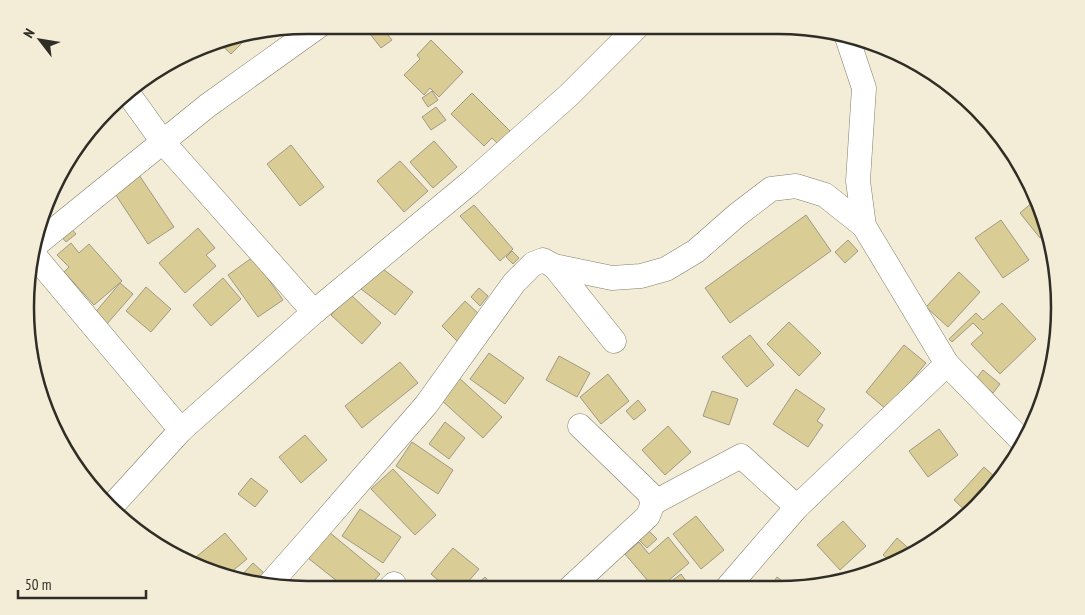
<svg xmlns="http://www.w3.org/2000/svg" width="1085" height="615" viewBox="0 0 1085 615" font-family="'PT Sans Narrow',sans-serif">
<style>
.building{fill:#dacc95;stroke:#9f9a85}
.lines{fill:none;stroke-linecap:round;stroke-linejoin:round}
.minor-casing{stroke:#837e6b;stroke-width:25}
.minor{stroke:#fff;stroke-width:24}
.rim{fill:none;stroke:#2f2d25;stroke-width:2.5}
</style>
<rect width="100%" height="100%" fill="#f3edd7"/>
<g class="building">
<polygon points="363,25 380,25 392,40 381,48"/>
<polygon points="250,35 231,54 216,40 217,40"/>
<polygon points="431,40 463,72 439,97 430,88 424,95 404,75 420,59 417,55"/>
<polygon points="432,91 438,100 428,107 422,98"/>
<polygon points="472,93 513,134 501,147 492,138 484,146 451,114"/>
<polygon points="436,107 446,120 431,130 422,117"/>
<polygon points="434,141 457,167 433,188 410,162"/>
<polygon points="291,145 324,187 300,206 267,164"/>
<polygon points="400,161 428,191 404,212 377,181"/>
<polygon points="137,172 174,227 148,244 112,189"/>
<polygon points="1034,201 1049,231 1040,238 1020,213"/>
<polygon points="474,205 513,249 500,261 460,216"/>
<polygon points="806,215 831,251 730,323 705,288"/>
<polygon points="1001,220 1029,260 1003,278 975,238"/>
<polygon points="69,226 76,234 66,242 59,234"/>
<polygon points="198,228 215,248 206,255 216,266 185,293 159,263"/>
<polygon points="848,240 858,251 845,263 835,252"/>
<polygon points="71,243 79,253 89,244 122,281 94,305 64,272 69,267 57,255"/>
<polygon points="512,251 519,258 513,264 506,257"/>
<polygon points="253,257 283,300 258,317 228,275"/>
<polygon points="379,266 413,292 395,315 361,289"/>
<polygon points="959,272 980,292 948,327 926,307"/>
<polygon points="223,278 241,299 211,326 193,305"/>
<polygon points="120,283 133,294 106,325 94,314"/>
<polygon points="146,287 171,309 151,332 126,311"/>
<polygon points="479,288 488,296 480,306 471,297"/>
<polygon points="350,294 381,323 362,344 331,315"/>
<polygon points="465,301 481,316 458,342 442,326"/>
<polygon points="1002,303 1036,339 1000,374 971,344 983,333 973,323 952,342 949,339 976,313 983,320"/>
<polygon points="789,322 821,353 799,376 767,344"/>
<polygon points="750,335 774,365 747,387 722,357"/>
<polygon points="904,345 926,363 887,410 866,392"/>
<polygon points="489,353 524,378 505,404 470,379"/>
<polygon points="559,356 590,373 577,397 546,380"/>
<polygon points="400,362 418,383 362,428 345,406"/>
<polygon points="983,370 1000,384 993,393 976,379"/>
<polygon points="608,374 629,401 601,424 580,397"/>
<polygon points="458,377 502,417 483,438 439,398"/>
<polygon points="796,389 825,409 817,421 823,425 808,447 773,424"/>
<polygon points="712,391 738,399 729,425 703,416"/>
<polygon points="638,400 646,410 634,420 626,411"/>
<polygon points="445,422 465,438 449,459 429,444"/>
<polygon points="668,426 691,452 665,475 642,450"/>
<polygon points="939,429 958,455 928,477 909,451"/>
<polygon points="305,435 327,460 301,483 279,457"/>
<polygon points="412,442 453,470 438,494 396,466"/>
<polygon points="984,467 998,480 977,507 969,514 954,500"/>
<polygon points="393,469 436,515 415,535 371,489"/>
<polygon points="251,478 268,491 255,507 238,494"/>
<polygon points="360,509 401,537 383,563 342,536"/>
<polygon points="696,516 724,550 701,569 673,534"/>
<polygon points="843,521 866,546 840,570 817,545"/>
<polygon points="648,530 657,539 647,548 639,540"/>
<polygon points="329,532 380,574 367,589 347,589 308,558"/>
<polygon points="225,533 247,559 225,577 190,562"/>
<polygon points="668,537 689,563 660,588 654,588 625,554 639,542 649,554"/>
<polygon points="897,538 914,553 893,563 883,555"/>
<polygon points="453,548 479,569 462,589 448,589 431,574"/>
<polygon points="253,563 264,573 255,584 244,582 239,578"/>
<polygon points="681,574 691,588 662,588"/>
<polygon points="485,577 495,589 472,589"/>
<polygon points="777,577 791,588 769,588"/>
</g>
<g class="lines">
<g class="minor-casing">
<g id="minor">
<polyline points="846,34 864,88 858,181 864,226 947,364 1024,443"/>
<polyline points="127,92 163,142 178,159 314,312"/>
<polyline points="33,247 207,106 320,25"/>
<polyline points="33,254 181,430"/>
<polyline points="554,266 612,278 641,276 666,269 696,251 737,215 771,189 796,186 825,195 864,226"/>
<polyline points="653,503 741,456 797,507"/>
<polyline points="111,507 181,430 314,312 471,182 569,95 639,25"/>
<polyline points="268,586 306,543 426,405 514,283 533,264 543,260 554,266 614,341"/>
<polyline points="570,588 648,516 653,503 649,493 580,426"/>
<polyline points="727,588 797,507 947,364"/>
<polyline points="389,589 394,584"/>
</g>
</g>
<use href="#minor" class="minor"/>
</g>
<path d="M0 0H1085V615H0ZM307 34H778A273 273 0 0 1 1051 307V308A273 273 0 0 1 778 581H307A273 273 0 0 1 34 308V307A273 273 0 0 1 307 34Z" fill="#f3edd7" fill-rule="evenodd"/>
<path class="rim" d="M307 34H778A273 273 0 0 1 1051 307V308A273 273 0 0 1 778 581H307A273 273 0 0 1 34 308V307A273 273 0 0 1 307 34Z"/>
<g transform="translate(40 40) rotate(301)" stroke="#f3edd7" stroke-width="4" paint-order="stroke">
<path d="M0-4L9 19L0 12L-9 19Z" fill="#2f2d25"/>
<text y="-8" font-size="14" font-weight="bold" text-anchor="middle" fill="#2f2d25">N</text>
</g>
<path d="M18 590v8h128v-8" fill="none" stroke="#2f2d25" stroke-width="2.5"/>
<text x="25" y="590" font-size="15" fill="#2f2d25" stroke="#f3edd7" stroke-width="4" paint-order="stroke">50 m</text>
</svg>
